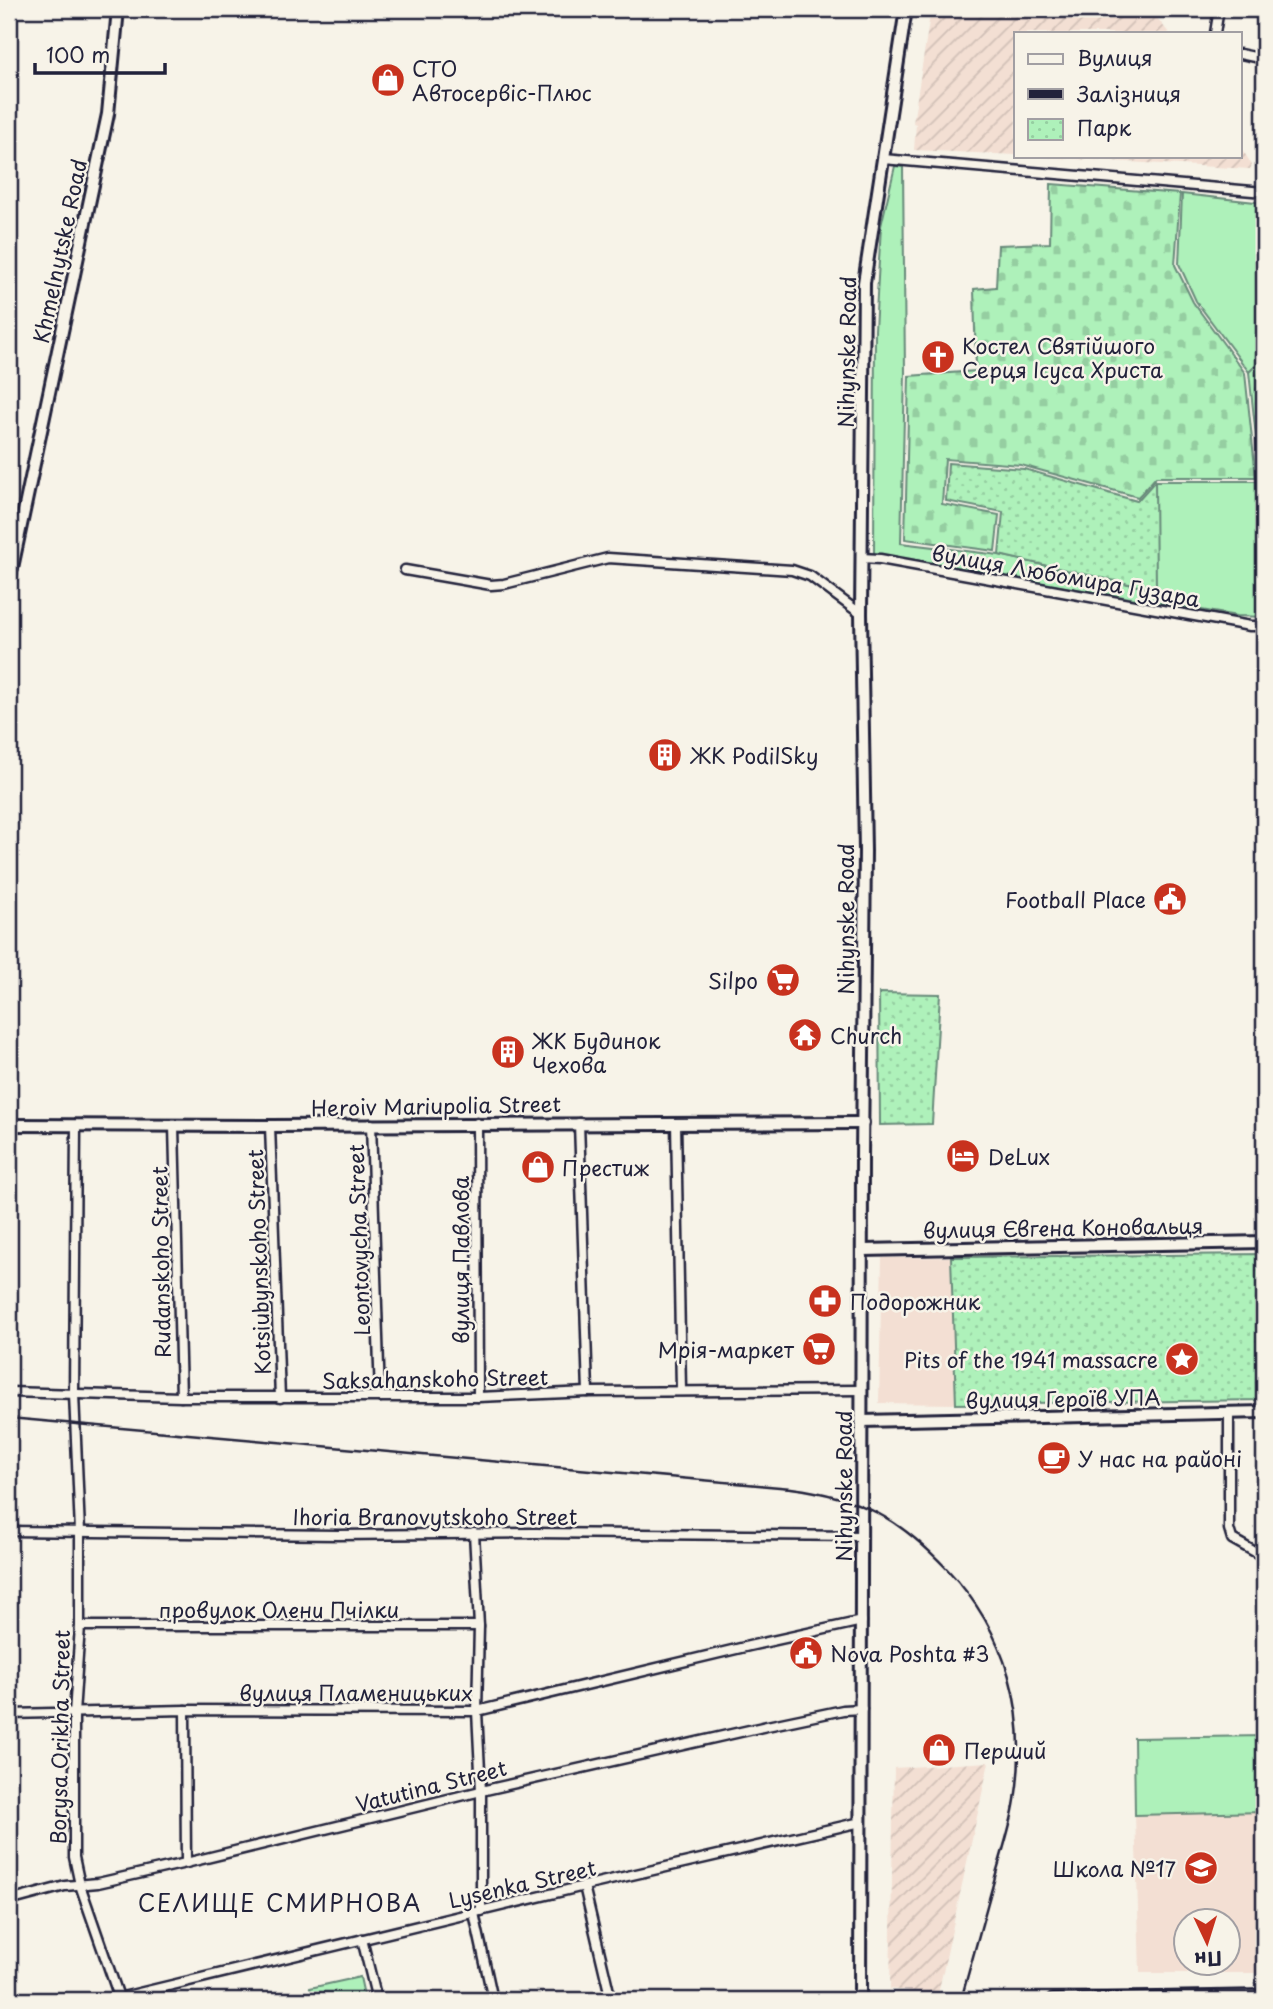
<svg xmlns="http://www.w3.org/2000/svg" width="1273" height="2009" viewBox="0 0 1273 2009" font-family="'Playpen Sans',sans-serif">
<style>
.built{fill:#f3dfd3;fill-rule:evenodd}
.industrial{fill:url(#industrial-furrows)}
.grass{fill:#aef1ba;stroke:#688a7a;stroke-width:2}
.cemetery{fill:url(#cemetery-stones);stroke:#688a7a;stroke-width:2}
.park{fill:url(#park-dots);stroke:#688a7a;stroke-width:2}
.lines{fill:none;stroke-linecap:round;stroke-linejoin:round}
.street-casing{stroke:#22223b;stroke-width:13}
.secondary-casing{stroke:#22223b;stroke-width:16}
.street{stroke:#f7f3e8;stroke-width:8}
.secondary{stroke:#f7f3e8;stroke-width:10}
.rail{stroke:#22223b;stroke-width:2.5}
.labels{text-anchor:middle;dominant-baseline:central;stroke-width:5;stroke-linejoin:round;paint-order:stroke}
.poi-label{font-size:21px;fill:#22223b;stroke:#f7f3e8;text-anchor:start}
.street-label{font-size:21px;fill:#22223b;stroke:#f7f3e8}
.neighbourhood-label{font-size:23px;letter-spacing:2px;fill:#22223b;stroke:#f7f3e8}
</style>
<defs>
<pattern id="industrial-furrows" width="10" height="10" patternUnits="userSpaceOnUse" patternTransform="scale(1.75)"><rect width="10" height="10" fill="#f3dfd3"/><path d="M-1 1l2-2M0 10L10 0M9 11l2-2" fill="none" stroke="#d0bfb6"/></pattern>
<pattern id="cemetery-stones" width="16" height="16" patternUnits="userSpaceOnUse" patternTransform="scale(1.75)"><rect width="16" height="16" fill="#aef1ba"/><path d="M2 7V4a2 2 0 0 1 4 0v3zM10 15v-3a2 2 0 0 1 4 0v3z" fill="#95cea1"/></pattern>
<pattern id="park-dots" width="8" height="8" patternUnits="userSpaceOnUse" patternTransform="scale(1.75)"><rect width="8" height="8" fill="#aef1ba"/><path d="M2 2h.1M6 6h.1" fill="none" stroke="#95cea1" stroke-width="1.8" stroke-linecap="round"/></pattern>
</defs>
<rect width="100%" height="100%" fill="#f7f3e8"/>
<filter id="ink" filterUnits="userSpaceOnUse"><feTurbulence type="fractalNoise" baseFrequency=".0143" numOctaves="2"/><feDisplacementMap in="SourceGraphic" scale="14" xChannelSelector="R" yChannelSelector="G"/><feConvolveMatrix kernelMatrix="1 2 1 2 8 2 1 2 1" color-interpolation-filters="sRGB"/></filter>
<g filter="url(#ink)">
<g class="built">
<polygon points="951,1257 956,1404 879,1403 882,1258"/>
<path d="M1264,1812V1973H1140L1135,1815ZM1186,1922H1228V1964H1186Z"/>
</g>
<g class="industrial">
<polygon points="931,9 1150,9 1169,33 1016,33 1016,155 914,150 916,124 913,123"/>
<polygon points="1240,146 1252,165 1250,169 1023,156 1240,156"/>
<polygon points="989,1762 938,1994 890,1989 894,1768"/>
</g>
<g class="grass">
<polygon points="895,166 903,167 905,373 901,543 999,555 1155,590 1155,481 1260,481 1264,510 1264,617 1237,616 874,555 875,330 881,226"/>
<polygon points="1182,194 1264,203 1264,358 1249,372 1196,301 1179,264"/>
<polygon points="1264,1736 1264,1812 1135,1815 1134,1738"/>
<polygon points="360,1977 365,2000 313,2000 310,1988"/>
</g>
<polygon class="cemetery" points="1051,184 1180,194 1175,265 1193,302 1245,373 1256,477 1156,477 1138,497 1021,465 945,459 942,504 999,515 995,551 905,539 909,376 976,371 974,289 996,287 998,245 1050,243"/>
<g class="park">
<polygon points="1264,358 1264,510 1249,372"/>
<polygon points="948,463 1024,469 1137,501 1155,481 1156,590 999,555 1003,512 946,501"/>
<polygon points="879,993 940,994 932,1124 880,1125"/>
<polygon points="1264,1254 1264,1400 956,1404 951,1257"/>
</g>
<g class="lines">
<g class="street-casing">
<g id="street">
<polyline points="1215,33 1219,9"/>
<polyline points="1240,54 1264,59"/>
<polyline points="883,159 1264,192"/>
<polyline points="861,558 880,559 1250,626 1264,626"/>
<polyline points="405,570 491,585 504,584 608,558 792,570 810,576 861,614"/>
<polyline points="477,1123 478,1397"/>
<polyline points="579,1123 588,1392"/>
<polyline points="676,1123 681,1390"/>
<polyline points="371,1124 380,1397"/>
<polyline points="76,1125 74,1394 80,1532 80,1626 74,1714 74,1857 80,1885 120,2000"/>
<polyline points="174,1126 181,1397"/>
<polyline points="270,1126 280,1398"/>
<polyline points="9,1392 181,1397 478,1397 588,1392 862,1390"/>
<polyline points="1229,1413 1229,1529 1232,1539 1264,1557"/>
<polyline points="9,1531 338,1535 534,1533 862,1536"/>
<polyline points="474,1533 479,1626 477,1711 481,1791 481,1911"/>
<polyline points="80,1626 479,1626"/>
<polyline points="185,1710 186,1863"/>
<polyline points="9,1714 185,1710 477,1711 749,1646 862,1621"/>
<polyline points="584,1886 611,2000"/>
<polyline points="9,1901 65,1886 98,1883 186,1863 481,1791 767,1726 843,1710 862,1709"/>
<polyline points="474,1913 493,2000"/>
<polyline points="362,1939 377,2000"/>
<polyline points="110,2000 584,1886 861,1822"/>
</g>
</g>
<g class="secondary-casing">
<g id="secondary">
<polyline points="9,582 108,114 118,9"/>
<polyline points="9,1125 270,1126 863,1123"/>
<polyline points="863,1250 1264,1242"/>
<polyline points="862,1421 1264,1412"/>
<polyline points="860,2000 862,1158 865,851 861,614 864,283 906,9"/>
<polyline points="1053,2000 1264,1996"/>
</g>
</g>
<use href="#street" class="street"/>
<use href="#secondary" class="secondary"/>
<path class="rail" d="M9,1418L791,1488C860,1497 899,1518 947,1569C1007,1632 1029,1714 1015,1800C1011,1826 1002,1852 995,1877C984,1918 972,1959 961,2000"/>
</g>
</g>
<defs>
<g id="shop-disc" transform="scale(1.75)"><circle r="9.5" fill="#c8321e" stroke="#f7f3e8"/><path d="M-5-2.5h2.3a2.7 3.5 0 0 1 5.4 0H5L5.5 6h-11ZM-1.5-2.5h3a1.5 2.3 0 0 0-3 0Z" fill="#fff"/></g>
<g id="church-disc" transform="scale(1.75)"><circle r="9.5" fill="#c8321e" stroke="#f7f3e8"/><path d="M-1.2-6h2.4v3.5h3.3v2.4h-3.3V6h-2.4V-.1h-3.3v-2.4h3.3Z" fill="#fff"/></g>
<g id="building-disc" transform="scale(1.75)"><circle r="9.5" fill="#c8321e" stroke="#f7f3e8"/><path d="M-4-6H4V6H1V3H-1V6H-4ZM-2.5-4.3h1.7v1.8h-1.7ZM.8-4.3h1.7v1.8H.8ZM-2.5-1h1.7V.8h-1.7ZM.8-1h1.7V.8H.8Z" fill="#fff"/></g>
<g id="civic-disc" transform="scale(1.75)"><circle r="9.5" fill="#c8321e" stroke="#f7f3e8"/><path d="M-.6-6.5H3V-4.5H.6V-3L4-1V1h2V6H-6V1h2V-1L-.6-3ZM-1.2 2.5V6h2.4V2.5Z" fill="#fff"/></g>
<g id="supermarket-disc" transform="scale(1.75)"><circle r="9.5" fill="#c8321e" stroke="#f7f3e8"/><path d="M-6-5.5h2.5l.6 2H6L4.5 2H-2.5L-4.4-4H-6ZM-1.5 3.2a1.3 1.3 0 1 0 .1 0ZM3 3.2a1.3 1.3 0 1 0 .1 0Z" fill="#fff"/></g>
<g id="temple-disc" transform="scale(1.75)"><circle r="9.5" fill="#c8321e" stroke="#f7f3e8"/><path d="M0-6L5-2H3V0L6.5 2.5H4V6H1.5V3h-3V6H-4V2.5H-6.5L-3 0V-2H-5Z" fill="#fff"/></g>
<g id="hotel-disc" transform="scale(1.75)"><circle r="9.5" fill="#c8321e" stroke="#f7f3e8"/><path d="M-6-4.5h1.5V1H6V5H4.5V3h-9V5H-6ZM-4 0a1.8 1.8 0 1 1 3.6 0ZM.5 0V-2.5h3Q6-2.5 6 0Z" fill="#fff"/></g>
<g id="pharmacy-disc" transform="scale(1.75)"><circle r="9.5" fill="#c8321e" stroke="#f7f3e8"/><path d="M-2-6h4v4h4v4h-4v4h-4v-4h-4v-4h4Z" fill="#fff"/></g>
<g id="sight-disc" transform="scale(1.75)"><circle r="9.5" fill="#c8321e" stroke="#f7f3e8"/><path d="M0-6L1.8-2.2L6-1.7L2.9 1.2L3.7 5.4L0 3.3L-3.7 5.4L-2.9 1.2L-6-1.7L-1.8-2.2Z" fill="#fff"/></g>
<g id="cafe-disc" transform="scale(1.75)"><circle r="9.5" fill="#c8321e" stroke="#f7f3e8"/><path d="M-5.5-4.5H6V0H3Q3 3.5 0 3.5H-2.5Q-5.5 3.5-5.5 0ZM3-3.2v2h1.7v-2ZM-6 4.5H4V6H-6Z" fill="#fff"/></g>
<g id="school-disc" transform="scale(1.75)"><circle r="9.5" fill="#c8321e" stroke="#f7f3e8"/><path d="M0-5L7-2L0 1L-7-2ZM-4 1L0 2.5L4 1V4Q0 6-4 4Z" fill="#fff"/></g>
</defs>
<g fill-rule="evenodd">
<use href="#shop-disc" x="388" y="80"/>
<use href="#church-disc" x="938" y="357"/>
<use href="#building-disc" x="665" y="755"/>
<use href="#civic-disc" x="1170" y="899"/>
<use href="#supermarket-disc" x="783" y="980"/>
<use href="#temple-disc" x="805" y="1035"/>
<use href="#building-disc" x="508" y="1052"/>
<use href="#hotel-disc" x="963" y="1156"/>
<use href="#shop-disc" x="538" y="1167"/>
<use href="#pharmacy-disc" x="825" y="1301"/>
<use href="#supermarket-disc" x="819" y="1349"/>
<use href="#sight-disc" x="1182" y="1359"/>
<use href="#cafe-disc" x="1054" y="1458"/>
<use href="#civic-disc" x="806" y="1653"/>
<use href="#shop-disc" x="939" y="1750"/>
<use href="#school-disc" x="1201" y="1868"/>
</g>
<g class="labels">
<g class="poi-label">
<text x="412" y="68">СТО<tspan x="412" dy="24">Автосервіс-Плюс</tspan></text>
<text x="962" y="345">Костел Святійшого<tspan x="962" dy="24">Серця Ісуса Христа</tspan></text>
<text x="690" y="755">ЖК PodilSky</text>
<text x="1146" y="899" text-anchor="end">Football Place</text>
<text x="758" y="980" text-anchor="end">Silpo</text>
<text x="830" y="1035">Church</text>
<text x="532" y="1040">ЖК Будинок<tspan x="532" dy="24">Чехова</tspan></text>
<text x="988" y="1156">DeLux</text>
<text x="562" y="1167">Престиж</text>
<text x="850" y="1301">Подорожник</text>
<text x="794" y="1349" text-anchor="end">Мрія-маркет</text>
<text x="1158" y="1359" text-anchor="end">Pits of the 1941 massacre</text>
<text x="1078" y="1458">У нас на районі</text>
<text x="830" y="1653">Nova Poshta #3</text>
<text x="964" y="1750">Перший</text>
<text x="1176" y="1868" text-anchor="end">Школа №17</text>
</g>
<g class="street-label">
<text transform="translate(59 251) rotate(-78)">Khmelnytske Road</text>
<text transform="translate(846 352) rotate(-89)">Nihynske Road</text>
<text transform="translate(1066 575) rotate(10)">вулиця Любомира Гузара</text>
<text transform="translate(845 919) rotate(-90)">Nihynske Road</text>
<text transform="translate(436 1105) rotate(-1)">Heroiv Mariupolia Street</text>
<text transform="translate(1063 1227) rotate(-1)">вулиця Євгена Коновальця</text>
<text transform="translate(358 1240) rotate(-92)">Leontovycha Street</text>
<text transform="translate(460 1260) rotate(-90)">вулиця Павлова</text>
<text transform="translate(160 1262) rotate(-91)">Rudanskoho Street</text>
<text transform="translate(258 1262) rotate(-92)">Kotsiubynskoho Street</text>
<text transform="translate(435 1378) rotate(-1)">Saksahanskoho Street</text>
<text transform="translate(1063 1398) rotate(-1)">вулиця Героїв УПА</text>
<text transform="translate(843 1486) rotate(-90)">Nihynske Road</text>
<text x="435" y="1516">Ihoria Branovytskoho Street</text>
<text x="279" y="1609">провулок Олени Пчілки</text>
<text x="356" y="1692">вулиця Пламеницьких</text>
<text transform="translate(59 1737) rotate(-89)">Borysa Orikha Street</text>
<text transform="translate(431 1785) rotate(-14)">Vatutina Street</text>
<text transform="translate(522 1883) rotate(-13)">Lysenka Street</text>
</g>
<g class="neighbourhood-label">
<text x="280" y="1902">СЕЛИЩЕ СМИРНОВА</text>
</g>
</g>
<rect width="1273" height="2009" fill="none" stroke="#f7f3e8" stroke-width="35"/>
<rect x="18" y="18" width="1238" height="1974" fill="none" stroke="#22223b" stroke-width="2.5" filter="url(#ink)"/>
<rect x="1014" y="32" width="228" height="126" fill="#f7f3e8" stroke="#a29fa3" stroke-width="2"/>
<rect x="1028" y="54" width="35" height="10" fill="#f7f3e8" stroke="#a29fa3" stroke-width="2"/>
<text x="1077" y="66" font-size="21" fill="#22223b">Вулиця</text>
<rect x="1028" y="89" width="35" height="10" fill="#22223b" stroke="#a29fa3" stroke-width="2"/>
<text x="1077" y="102" font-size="21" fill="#22223b">Залізниця</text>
<rect x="1028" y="119" width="35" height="21" fill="url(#park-dots)" stroke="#a29fa3" stroke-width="2"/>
<text x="1077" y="136" font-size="21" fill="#22223b">Парк</text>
<g transform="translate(1207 1942) rotate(176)"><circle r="33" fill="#f7f3e8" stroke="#a29fa3" stroke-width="2"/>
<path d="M0-5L12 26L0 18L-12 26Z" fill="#c8321e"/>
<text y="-10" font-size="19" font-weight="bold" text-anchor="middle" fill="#22223b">Пн</text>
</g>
<path d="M35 63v10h130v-10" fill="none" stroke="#22223b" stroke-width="3.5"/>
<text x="46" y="63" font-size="21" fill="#22223b" stroke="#f7f3e8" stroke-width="5" paint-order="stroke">100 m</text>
</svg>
